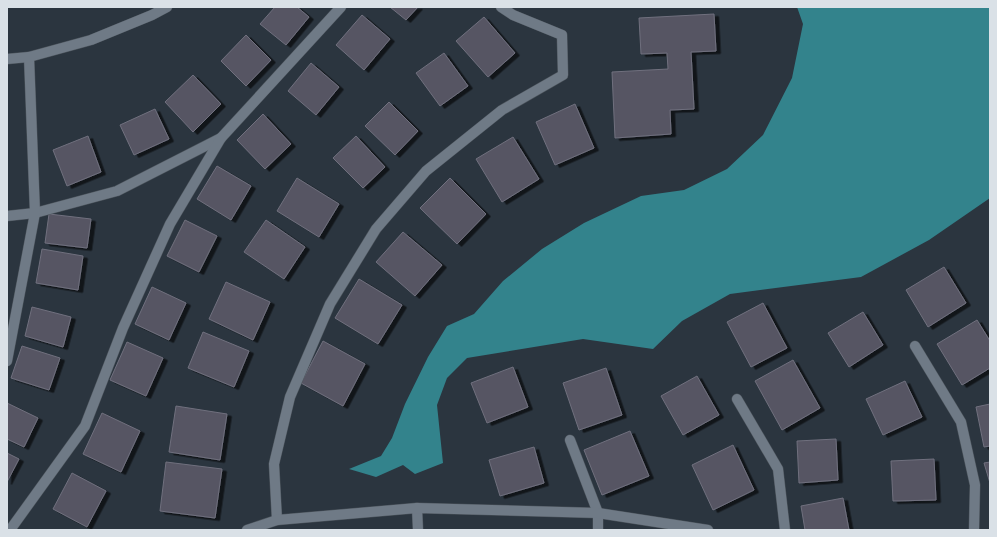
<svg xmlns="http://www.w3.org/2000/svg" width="997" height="537" viewBox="0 0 997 537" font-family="Jost,sans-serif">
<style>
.water{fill:#33838c}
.building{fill:#565563;stroke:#70707e;filter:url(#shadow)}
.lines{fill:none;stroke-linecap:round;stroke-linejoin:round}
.service-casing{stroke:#4b535b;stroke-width:11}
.minor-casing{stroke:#4b535b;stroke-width:11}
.service{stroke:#6f7a86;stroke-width:10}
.minor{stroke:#6f7a86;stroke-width:10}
</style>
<defs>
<filter id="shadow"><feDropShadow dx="4.5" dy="2.5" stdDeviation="0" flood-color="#0009"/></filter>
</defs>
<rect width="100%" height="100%" fill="#2b353f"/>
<polygon class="water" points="797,7 990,7 990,198 929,240 861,277 730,294 682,321 653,349 583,339 467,358 447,378 437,405 443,463 415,474 403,465 376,477 349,469 381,456 392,438 405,404 428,357 447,326 474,314 503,281 542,249 584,223 641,196 684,190 727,169 763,135 792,78 803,24"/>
<g class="building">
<polygon points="275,7 297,7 309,17 286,45 260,24"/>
<polygon points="390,7 418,7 406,20"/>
<polygon points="714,14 716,51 691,52 694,109 670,110 671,134 615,138 612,72 668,69 667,53 641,54 639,18"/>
<polygon points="362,15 390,39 364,70 336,45"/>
<polygon points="484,17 515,53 488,77 456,41"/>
<polygon points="246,35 271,60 246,86 221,61"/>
<polygon points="444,53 468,86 440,106 416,73"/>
<polygon points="311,63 339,87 316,115 288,91"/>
<polygon points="193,75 221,104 193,132 165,102"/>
<polygon points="389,102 418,131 395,155 365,126"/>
<polygon points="575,104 594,148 555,165 536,122"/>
<polygon points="155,109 169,139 134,155 120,125"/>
<polygon points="263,114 291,144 265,169 237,140"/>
<polygon points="88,136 101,172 67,186 53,150"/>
<polygon points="356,136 385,167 363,188 333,158"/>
<polygon points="513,137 539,179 502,202 476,159"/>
<polygon points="217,166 251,186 231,220 197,199"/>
<polygon points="297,178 339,204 319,237 277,211"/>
<polygon points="450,178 486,214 457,244 420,208"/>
<polygon points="49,214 91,219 87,248 45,243"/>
<polygon points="185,220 217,236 199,272 167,256"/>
<polygon points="266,220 305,247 284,279 244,252"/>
<polygon points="403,232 442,265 415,296 376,262"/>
<polygon points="42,249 83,256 78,290 36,283"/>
<polygon points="944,267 966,303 928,327 906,290"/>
<polygon points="359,279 402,305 378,344 335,318"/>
<polygon points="226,282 270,302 253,340 209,319"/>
<polygon points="152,287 186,303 169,340 135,324"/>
<polygon points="763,303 787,348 751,367 727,322"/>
<polygon points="32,307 71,317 63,347 25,336"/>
<polygon points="863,312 883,345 849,367 828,333"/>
<polygon points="977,320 990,341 990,368 962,385 937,344"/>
<polygon points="203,332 249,351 234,387 188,368"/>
<polygon points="323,341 365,364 343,406 301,383"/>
<polygon points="127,342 163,358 146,396 110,380"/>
<polygon points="22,346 60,358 49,390 11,378"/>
<polygon points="793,360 820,408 782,430 755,381"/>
<polygon points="513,367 528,407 487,423 471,383"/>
<polygon points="606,368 622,415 579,430 563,383"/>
<polygon points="697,376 719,415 683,435 661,396"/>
<polygon points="905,381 922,417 883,435 866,399"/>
<polygon points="7,403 38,418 24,447 7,439"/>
<polygon points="990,404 990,446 984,447 976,407"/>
<polygon points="176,406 227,414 220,460 169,452"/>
<polygon points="102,413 140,431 121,472 83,454"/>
<polygon points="630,431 649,476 602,495 584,450"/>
<polygon points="836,439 838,480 799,483 797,441"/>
<polygon points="733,445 754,490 713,510 692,465"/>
<polygon points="534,447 544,483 500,496 489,460"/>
<polygon points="7,453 19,459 7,482"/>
<polygon points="934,459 936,500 893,501 891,461"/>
<polygon points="166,462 222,469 215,518 160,511"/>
<polygon points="990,462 990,483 984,463"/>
<polygon points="72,473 106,491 87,527 53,509"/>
<polygon points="843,498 849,530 805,530 801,506"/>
</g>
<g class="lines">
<g class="service-casing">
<g id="service">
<polyline points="7,216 35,213 117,191 221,138"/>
<polyline points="915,346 961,422 975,485 974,530"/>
<polyline points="7,361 35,213 29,57"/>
<polyline points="737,399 778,469 785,530"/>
<polyline points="570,440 598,513 598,530"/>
<polyline points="417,508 418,530"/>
<polyline points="277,520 274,464 290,397 330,304 376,229 426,171 502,110 563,75 562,35 513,15 501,7"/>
<polyline points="10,530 85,426 123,328 170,224 221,138 341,7"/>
<polyline points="247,530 277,520 417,508 598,513 708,530"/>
</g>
</g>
<g class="minor-casing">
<polyline id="minor" points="7,59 29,57 91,40 152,15 167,7"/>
</g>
<use href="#service" class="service"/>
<use href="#minor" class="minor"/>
</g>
<rect width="997" height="537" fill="none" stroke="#dae1e7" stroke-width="16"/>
</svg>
